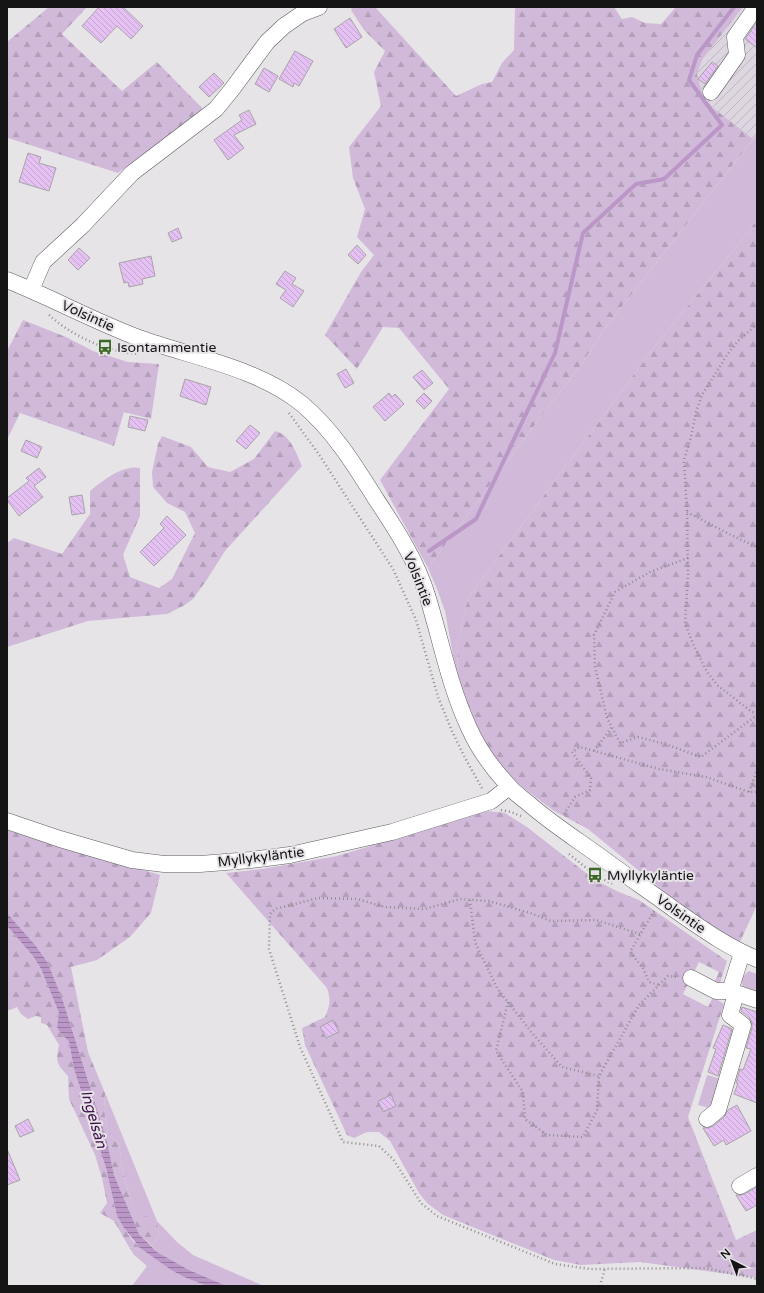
<svg xmlns="http://www.w3.org/2000/svg" width="764" height="1293" viewBox="0 0 764 1293" font-family="'Varela Round',sans-serif">
<style>
.industrial{fill:url(#industrial-furrows)}
.green{fill:#d1bad9}
.forest{fill:url(#forest-firs)}
.water{fill:url(#water-rules)}
.lines{fill:none;stroke-linecap:round;stroke-linejoin:round}
.stream{stroke:#bb97c8;stroke-width:4}
.building{fill:url(#building-back-hatch);stroke:#a7a4a8}
.minor-casing{stroke:#5d5b5e;stroke-width:17}
.path{stroke:#8f8d8f;stroke-width:2.5;stroke-dasharray:1 3;stroke-linecap:butt}
.minor{stroke:#fff;stroke-width:16}
.labels{text-anchor:middle;dominant-baseline:central;stroke-width:4;stroke-linejoin:round;paint-order:stroke}
.street-label{font-size:14px;fill:#161516;stroke:#e7e4e8}
.poi-label{font-size:14px;fill:#161516;stroke:#e7e4e8;text-anchor:start}
.water-label{font-size:15px;font-style:italic;fill:#3e114c;stroke:#e7e4e8}
</style>
<defs>
<pattern id="industrial-furrows" width="10" height="10" patternUnits="userSpaceOnUse"><rect width="10" height="10" fill="#ddd6e0"/><path d="M-1 1l2-2M0 10L10 0M9 11l2-2" fill="none" stroke="#bdb7bf"/></pattern>
<pattern id="forest-firs" width="22" height="20" patternUnits="userSpaceOnUse"><rect width="22" height="20" fill="#d1bad9"/><path d="M5 1l3.5 6h-7zM16 11l3.5 6h-7z" fill="#b39fba"/></pattern>
<pattern id="water-rules" width="6" height="5" patternUnits="userSpaceOnUse"><rect width="6" height="5" fill="#bb97c8"/><path d="M0 2.5h6" fill="none" stroke="#977aa1"/></pattern>
<pattern id="building-back-hatch" width="6" height="6" patternUnits="userSpaceOnUse"><rect width="6" height="6" fill="#e5c1f3"/><path d="M-1 5l2 2M0 0l6 6M5-1l2 2" fill="none" stroke="#c4a5d0"/></pattern>
</defs>
<rect width="100%" height="100%" fill="#e7e4e8"/>
<polygon class="industrial" points="743,7 757,7 757,134 753,139 711,106 703,96 697,74 702,60"/>
<g class="green">
<polygon points="757,134 757,219 746,235 655,346 468,598 458,642 457,677 445,611 437,589 428,568 545,411 576,372 606,327"/>
<path d="M749,971L757,974V994L743,987C740,980 742,976 749,971Z"/>
<polygon points="707,1075 721,1079 713,1109 698,1105"/>
<polygon points="105,1093 157,1221 177,1242 193,1255 264,1286 227,1286 189,1270 157,1252 152,1246 159,1235 157,1221 136,1213 130,1197 123,1173 119,1144 116,1140 108,1136 104,1109"/>
<polygon points="129,1247 143,1250 171,1270 184,1277 207,1286 132,1286 147,1266 134,1255"/>
</g>
<g class="forest">
<polygon points="49,7 87,7 62,34 122,91 157,62 204,110 118,173 8,138 7,140 7,42"/>
<polygon points="352,7 375,7 456,96 482,84 492,82 502,63 514,50 515,7 614,7 622,19 632,17 645,23 661,24 676,7 743,7 702,60 697,74 703,96 711,106 753,139 606,327 576,372 545,411 428,568 380,480 449,389 399,328 383,327 357,369 325,335 361,272 374,255 357,237 365,209 353,178 349,147 381,106 374,72 385,51 364,30 351,10"/>
<polygon points="757,219 757,905 739,944 672,898 588,829 554,811 517,783 489,751 473,721 457,677 458,642 468,598 655,346 746,235"/>
<polygon points="23,320 66,337 93,351 128,362 159,364 151,419 124,412 114,446 20,413 7,440 7,351"/>
<path d="M275,431C291,435 296,453 302,466L225,551L206,581L193,599L185,605L167,614L88,621L7,647V543L14,538L62,554L90,514V491C102,481 123,464 140,468V516L123,555L130,577L159,588L172,579L195,533L185,512L167,503L153,487L152,472L158,444L162,436L191,447L208,467L230,472L254,459Z"/>
<path d="M488,811L505,813L527,827L595,880L619,892L639,900L727,961L719,986L714,983L719,972L699,962L683,994L708,1007L713,997L724,1004L688,1117L736,1240L757,1230V1278L640,1262L581,1265L554,1260L443,1215L427,1203L419,1193L390,1141L379,1132H367L354,1138L347,1135L305,1045L302,1028L325,1017C330,1005 331,1000 327,988L226,873L262,869L337,856Z"/>
<polygon points="7,830 160,875 151,913 130,937 97,960 71,967 88,1052 105,1093 104,1109 108,1136 116,1140 119,1144 123,1173 130,1197 136,1212 157,1221 159,1235 152,1246 139,1234 114,1175 107,1141 63,1001 48,963 36,946 7,913"/>
<path d="M7,926L33,956L41,969L59,1013L57,1027L59,1031L69,1042L74,1069L106,1168L117,1216L124,1228L133,1241L143,1250L129,1247L114,1221L100,1213L107,1203L102,1178L95,1155L69,1099L68,1076C57,1064 55,1062 59,1045L47,1025L41,1023V1017L36,1016L28,1019L21,1014L17,1007L10,1010H7Z"/>
</g>
<polygon class="water" points="7,913 36,946 48,963 63,1001 107,1141 114,1175 139,1234 157,1252 189,1270 227,1286 207,1286 184,1277 171,1270 140,1248 124,1228 117,1216 106,1168 74,1069 69,1042 59,1031 57,1027 59,1013 41,969 33,956 7,926"/>
<g class="lines">
<polyline class="stream" points="429,551 476,519 555,353 583,233 636,184 664,179 722,125 689,80 697,55 734,7"/>
</g>
<g class="building">
<polygon points="99,7 123,7 143,26 131,39 117,26 101,43 82,26"/>
<polygon points="350,18 362,37 346,48 334,29"/>
<polygon points="757,22 757,48 745,39"/>
<polygon points="295,51 313,61 299,86 294,83 293,87 279,79"/>
<polygon points="712,62 718,66 705,84 698,79"/>
<polygon points="264,68 278,76 269,92 255,84"/>
<polygon points="214,73 224,83 209,97 199,87"/>
<polygon points="249,110 256,124 234,135 244,148 228,160 214,140 242,120 239,115"/>
<polygon points="28,153 41,157 39,163 56,168 49,191 19,182"/>
<polygon points="178,228 182,238 172,242 168,233"/>
<polygon points="357,245 366,255 358,264 348,255"/>
<polygon points="79,248 90,258 78,270 68,260"/>
<polygon points="151,256 155,276 142,279 143,284 129,287 128,282 124,283 119,263"/>
<polygon points="285,271 296,278 292,284 304,291 293,307 280,298 286,290 276,284"/>
<polygon points="346,369 354,383 345,388 337,374"/>
<polygon points="422,370 433,383 424,390 413,377"/>
<polygon points="185,379 211,387 206,405 180,396"/>
<polygon points="389,393 392,397 395,394 404,404 385,421 373,407"/>
<polygon points="424,393 432,401 424,409 416,401"/>
<polygon points="130,416 148,420 145,431 128,427"/>
<polygon points="250,425 260,433 246,449 236,441"/>
<polygon points="26,440 42,447 37,458 21,451"/>
<polygon points="39,468 46,477 34,486 43,497 19,516 7,500 7,498 29,481 26,478"/>
<polygon points="82,495 85,513 72,515 69,497"/>
<polygon points="167,516 186,535 154,566 140,552 164,528 160,524"/>
<polygon points="742,1007 757,1012 757,1103 734,1094 738,1083 736,1083 740,1069 743,1070 751,1049 746,1048 752,1028 752,1022 749,1017 741,1011"/>
<polygon points="333,1020 339,1032 326,1038 320,1027"/>
<polygon points="723,1025 732,1029 718,1076 708,1072 716,1049 713,1048"/>
<polygon points="391,1095 396,1106 383,1112 378,1101"/>
<polygon points="737,1105 751,1131 726,1145 724,1140 714,1146 703,1128 708,1128 713,1126 724,1117 728,1110"/>
<polygon points="28,1119 34,1131 20,1137 15,1126"/>
<polygon points="7,1149 20,1180 7,1185"/>
<polygon points="757,1187 757,1205 746,1211 736,1195 740,1195 744,1194"/>
</g>
<g class="lines">
<g class="minor-casing">
<g id="minor">
<polyline points="711,92 737,55 735,37 756,7"/>
<path d="M7,280C52,298 94,321 139,338C192,357 258,368 302,404C332,429 354,464 374,496C395,528 416,559 427,595C441,640 449,685 469,728C478,748 492,768 508,785C513,792 521,797 528,803C552,824 579,841 605,860C628,877 652,893 675,910C701,928 727,947 757,959"/>
<polyline points="31,290 43,262 83,225 132,173 216,109 233,88 267,42 284,26 303,13 319,7"/>
<polyline points="7,821 60,839 132,860 164,864 200,864 251,860 290,855 392,832 491,801 509,787"/>
<polyline points="742,953 730,991 757,1000"/>
<polyline points="691,978 716,991 730,991"/>
<polyline points="707,1119 718,1110 743,1025 730,1015 736,993"/>
<polyline points="740,1186 757,1176"/>
</g>
</g>
<g class="path">
<path d="M49,315C72,336 107,352 138,354"/>
<polyline points="757,324 738,341 727,355 702,395 696,412 691,437 684,460 687,512 688,574 685,623 693,644 707,672 717,685 752,712 757,713"/>
<polyline points="289,413 318,453 393,569 416,620 438,697 452,731 465,758 483,790"/>
<polyline points="687,512 731,535 757,547"/>
<polyline points="688,558 650,572 615,592 594,635 595,667 607,718 620,743 638,737 665,744 701,757 757,715"/>
<polyline points="594,751 612,727"/>
<polyline points="749,792 757,770"/>
<polyline points="501,810 511,812 521,816"/>
<polyline points="564,814 575,797 590,790 591,778 572,752 580,747 659,769 706,777 749,792 757,792"/>
<polyline points="569,854 595,875 612,884"/>
<polyline points="470,900 475,942 497,988 532,1033 562,1067 599,1076"/>
<polyline points="654,911 630,952 643,968 649,982 659,985"/>
<polyline points="640,934 596,920 551,921 530,913 489,901 460,899 425,909 385,907 357,899 318,898 275,909 270,914 269,949 300,1047 343,1142 379,1146 393,1159 421,1203 437,1216 555,1264 590,1269 706,1268 757,1279"/>
<polyline points="508,1002 496,1051 523,1092 525,1119 547,1135 583,1137 597,1110 599,1076 639,1005 668,976 678,977"/>
<polyline points="600,1286 605,1268"/>
</g>
<use href="#minor" class="minor"/>
</g>
<defs>
<g id="bus-bare" transform="scale(1.2)"><path d="M-5-6H5V4H4V6H2V4H-2V6H-4V4H-5ZM-3.5-4V0h7V-4ZM-3.5 1.2v1.5H-2V1.2ZM2 1.2v1.5H3.5V1.2Z" fill="#3b6826" stroke="#e7e4e8" stroke-width="2.5" paint-order="stroke"/></g>
</defs>
<g fill-rule="evenodd">
<use href="#bus-bare" x="105" y="347"/>
<use href="#bus-bare" x="595" y="875"/>
</g>
<g class="labels">
<g class="street-label">
<text transform="translate(88 316) rotate(24)">Volsintie</text>
<text transform="translate(418 579) rotate(68)">Volsintie</text>
<text transform="translate(261 857) rotate(-7)">Myllykyläntie</text>
<text transform="translate(681 914) rotate(35)">Volsintie</text>
</g>
<g class="poi-label">
<text x="117" y="347">Isontammentie</text>
<text x="607" y="875">Myllykyläntie</text>
</g>
<g class="water-label">
<text transform="translate(94 1119) rotate(74)">Ingelsån</text>
</g>
</g>
<rect width="764" height="1293" fill="none" stroke="#161516" stroke-width="16"/>
<g transform="translate(732 1261) rotate(318)" stroke="#e7e4e8" stroke-width="3" paint-order="stroke">
<path d="M0-3L7 15L0 10L-7 15Z" fill="#161516"/>
<text y="-6" font-size="11" font-weight="bold" text-anchor="middle" fill="#161516">N</text>
</g>
</svg>
